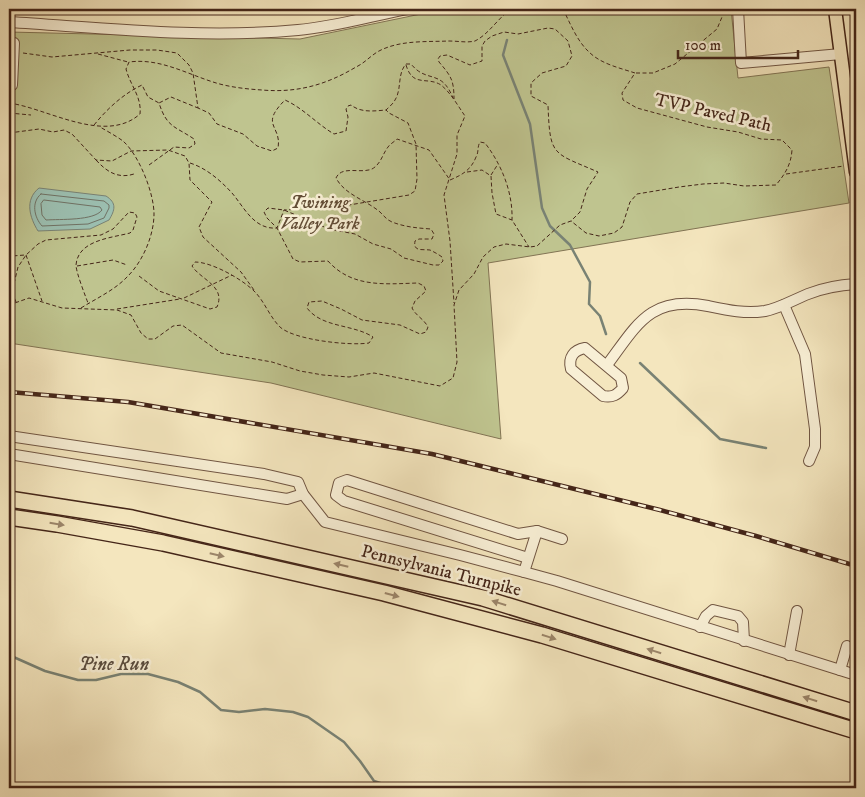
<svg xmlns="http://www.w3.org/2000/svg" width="865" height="797" viewBox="0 0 865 797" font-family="'IM FELL DW Pica',serif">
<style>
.green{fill:#bfc48f;stroke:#827454}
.water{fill:#9cc0b2;stroke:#798274}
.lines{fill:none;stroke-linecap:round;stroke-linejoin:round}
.shore{stroke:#707265;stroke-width:1}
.stream{stroke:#798274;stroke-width:2.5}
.minor-casing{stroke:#705542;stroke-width:12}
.major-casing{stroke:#442518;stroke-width:15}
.highway-casing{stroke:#442518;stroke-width:18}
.path{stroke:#442518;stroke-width:1;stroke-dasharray:4 2.5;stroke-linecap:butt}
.minor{stroke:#f8efd5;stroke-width:10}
.major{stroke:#f4e6be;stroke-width:12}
.highway{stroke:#f4e6be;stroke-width:15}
.rail-casing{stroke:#442518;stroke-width:4.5}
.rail{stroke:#f8efd5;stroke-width:2.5;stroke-dasharray:8;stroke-linecap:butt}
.oneway{fill:#9c866b}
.labels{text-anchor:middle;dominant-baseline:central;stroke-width:5;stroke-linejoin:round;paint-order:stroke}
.street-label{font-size:18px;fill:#442518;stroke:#f8efd5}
.park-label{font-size:18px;font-style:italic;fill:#634d36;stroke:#f8efd5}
.water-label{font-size:19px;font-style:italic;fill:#5a4c3e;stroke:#f8efd5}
</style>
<rect width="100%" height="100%" fill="#f4e6be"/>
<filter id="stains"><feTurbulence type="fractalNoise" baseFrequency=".004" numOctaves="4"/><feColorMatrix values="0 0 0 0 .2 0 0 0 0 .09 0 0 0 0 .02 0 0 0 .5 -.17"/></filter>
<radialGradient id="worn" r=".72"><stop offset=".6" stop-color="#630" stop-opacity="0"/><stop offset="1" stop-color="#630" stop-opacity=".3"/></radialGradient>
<polygon class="green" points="445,9 731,9 738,78 829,67 849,203 488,263 501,439 271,383 9,343 9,32 300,39"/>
<path class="water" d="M39,188L106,196C117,203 115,210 109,220L90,229L38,231C30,218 24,200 39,188Z"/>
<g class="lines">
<g class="shore">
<path d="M41,194L104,201L109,205V208L104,218L88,224L42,226C34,217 31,202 41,194Z"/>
<path d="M44,200L100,207L102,210C94,221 60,219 46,220L42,215L41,204Z"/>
</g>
<g class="stream">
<polyline points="507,40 503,55 530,124 542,208 550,226 570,245 590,282 589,304 600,316 606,334"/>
<polyline points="640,363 720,439 766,448"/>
<polyline points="9,655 45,671 78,680 96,680 121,674 148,674 178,682 200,692 221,710 239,712 265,709 293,712 308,717 344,742 360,761 374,781 395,788"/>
</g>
<g class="minor-casing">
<g id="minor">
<polyline points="738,9 741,63 841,54"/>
<path d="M9,22C105,28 202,39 298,30C335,27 371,16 407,9"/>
<polyline points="12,85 14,43"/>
<polyline points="784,305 805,354 815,429 815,447 809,461"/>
<path d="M585,348L621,378L623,388C617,395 612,398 603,396L571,369C568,357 574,350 585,348Z"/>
<path d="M607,365C637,325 650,295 708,306C727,310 745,314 765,311C780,308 793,300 808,294C823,288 839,285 856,284"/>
<polyline points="9,436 264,474 298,482 303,494 325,522 460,555 524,572"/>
<polyline points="9,454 287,499 303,494"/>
<polyline points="562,539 537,531 524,572 557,581 856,675"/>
<polyline points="528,558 344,501 336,495 339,483 347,480 518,534 537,531"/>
<polyline points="700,627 706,616 713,610 738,616 743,622 744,641"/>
<polyline points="789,655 797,611"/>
<polyline points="840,670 847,646"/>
</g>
</g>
<g class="major-casing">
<polyline id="major" points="835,9 856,172"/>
</g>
<g class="highway-casing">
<g id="highway">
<polyline points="9,499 132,518 483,598 856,713"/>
<polyline points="9,517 57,524 163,543 384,593 542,635 856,731"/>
</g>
</g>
<g class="path">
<path d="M563,9C570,23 577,41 589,52C601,64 620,68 635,73L622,93L623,100L637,108L707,127L738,132L761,139L782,140L792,150C791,165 785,174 776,185L744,186L724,183L703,184L679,187L637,194L630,202L622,227L614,233L599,236L586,233L571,221"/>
<path d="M23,53L52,57L130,50H157L177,53L189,65L193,73L198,108L209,113L217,124L243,134L257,146L272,151L278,148C282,125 259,126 285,100C303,108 317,124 334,134L346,131L348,117L346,109L348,106L351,105C361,113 374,111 386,110C389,107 393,104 395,100C402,89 397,74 406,64"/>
<polyline points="98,54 128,62"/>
<path d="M406,64H411C427,84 441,68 453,98"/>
<path d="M406,65C413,88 427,76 441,85C451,93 458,106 465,116L457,135V154L444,195L450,241L454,303"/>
<polyline points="636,73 653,73 675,64 717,29 722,17 723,9"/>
<path d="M9,103C47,108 105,145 140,114C142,97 130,85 126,69L129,62C159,58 185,73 213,82C228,87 246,89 262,90C297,93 326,85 356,67C365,63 372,54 381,50C402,40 427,42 449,41C458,41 467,43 475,41C489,34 498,18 511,9"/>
<polyline points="9,113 31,115"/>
<path d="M94,125C107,109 123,94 142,85L148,97L159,103"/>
<polyline points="9,133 39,129 53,132 64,130 72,134 96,160 112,161 131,151 168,150 185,156 189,163 190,180 212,202 199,227 203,237 241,272 254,290"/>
<path d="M96,160C107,172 118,179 134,174"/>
<path d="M190,163C206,168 220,180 232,193C244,207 254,230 277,228L284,210L337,207L409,195L415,191L417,179L416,144L408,123L389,113L386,110"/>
<path d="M149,165L174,147L189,148L195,144L194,139C175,126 167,128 159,103L171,97L198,108"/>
<polyline points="467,172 482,170 491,176 492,193 496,214 512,220 529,247"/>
<polyline points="786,174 844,166"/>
<polyline points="491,175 498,164"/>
<path d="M450,180C462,175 471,170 476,157C479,152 477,147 480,142L485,143C502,165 513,193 512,220"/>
<polyline points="9,252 12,256 25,255"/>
<polyline points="26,255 42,301"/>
<polyline points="77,266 113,260 127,265"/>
<path d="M139,276L159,291L210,309L217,307C226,286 201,280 192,266L195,262C212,262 244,280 256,293C265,303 270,317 280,327C294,340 350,346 369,343L373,337C353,324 322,328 307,308L309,302L322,301L341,309L362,320L400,325L420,334L426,332L428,327C424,319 416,316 412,308L415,301L426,291L424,286L418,283C385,284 352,288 328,261L300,262L293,259L277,228L267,218L264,212L268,208L284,210L329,229L355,234L373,244L391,249L404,258L433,265H439L443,261L442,257C438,254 434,252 430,250C422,249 413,252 415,241L419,239H432L434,234L431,229C417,228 405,227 392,222C387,220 384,216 380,212C366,200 345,195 336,178C342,165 360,174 372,169C381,164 382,155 388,147C390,144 394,142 397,139L429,150L450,180"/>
<polyline points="184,298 232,275"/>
<path d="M16,302L12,292L18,267L26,255L38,244L46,240L101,235L113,229L129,212L135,213L137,217L133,230L130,233C111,238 78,240 76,265C76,272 85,295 88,303"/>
<path d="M9,305L29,298L62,308L117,310L131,315L141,333L148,339H155L173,326L182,325L221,353L272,362L300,371L323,375L349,377L374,373L440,386L453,378L457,362L454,305L459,290L474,274L483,257L494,247L506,244L530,247L537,246L560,225L571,221L580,212L587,189L598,172C552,152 550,157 548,105L531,96V83L542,73L566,66L572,56L568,41L555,29L548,28L518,34L504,32L492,36L485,41L482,46V61L470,65L447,55L440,56L438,59L439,62C451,76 454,80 454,99"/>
<path d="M81,308C97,298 115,290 128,276C143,261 154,235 154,214C154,193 139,155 123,141C116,136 107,131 100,127"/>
<polyline points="117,309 180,299"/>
</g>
<use href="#minor" class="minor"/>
<use href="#major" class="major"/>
<use href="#highway" class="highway"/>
<g class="rail-casing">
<polyline id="rail" points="9,392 128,402 432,454 660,510 756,536 856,566"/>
</g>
<use href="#rail" class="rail"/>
</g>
<defs><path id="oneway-solid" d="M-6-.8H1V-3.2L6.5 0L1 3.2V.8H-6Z" transform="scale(1.25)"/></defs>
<g class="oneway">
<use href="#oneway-solid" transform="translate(57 524) rotate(9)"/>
<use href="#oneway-solid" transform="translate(217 555) rotate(13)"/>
<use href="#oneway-solid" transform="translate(341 565) rotate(-167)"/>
<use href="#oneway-solid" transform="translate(392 595) rotate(15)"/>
<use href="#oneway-solid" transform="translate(499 603) rotate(-163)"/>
<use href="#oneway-solid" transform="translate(549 637) rotate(17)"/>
<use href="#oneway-solid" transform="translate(654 651) rotate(-163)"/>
<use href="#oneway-solid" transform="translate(810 699) rotate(-163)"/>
</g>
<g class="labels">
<g class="street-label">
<text transform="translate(713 113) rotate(13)">TVP Paved Path</text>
<text transform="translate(441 571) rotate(14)">Pennsylvania Turnpike</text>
</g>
<g class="park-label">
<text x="320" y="203">Twining<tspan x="320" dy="21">Valley Park</tspan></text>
</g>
<g class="water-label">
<text x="114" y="664">Pine Run</text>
</g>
</g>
<rect width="865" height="797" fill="none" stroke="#f4e6be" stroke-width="30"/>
<rect x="10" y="10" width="845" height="777" fill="none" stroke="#442518" stroke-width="2.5"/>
<rect x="15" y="15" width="835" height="767" fill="none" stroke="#442518"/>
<path d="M678 50v8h120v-8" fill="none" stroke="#442518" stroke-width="2.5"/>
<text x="685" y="50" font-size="15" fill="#442518" stroke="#f8efd5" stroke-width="4" paint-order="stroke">100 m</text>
<rect width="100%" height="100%" filter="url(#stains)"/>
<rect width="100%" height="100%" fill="url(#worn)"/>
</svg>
